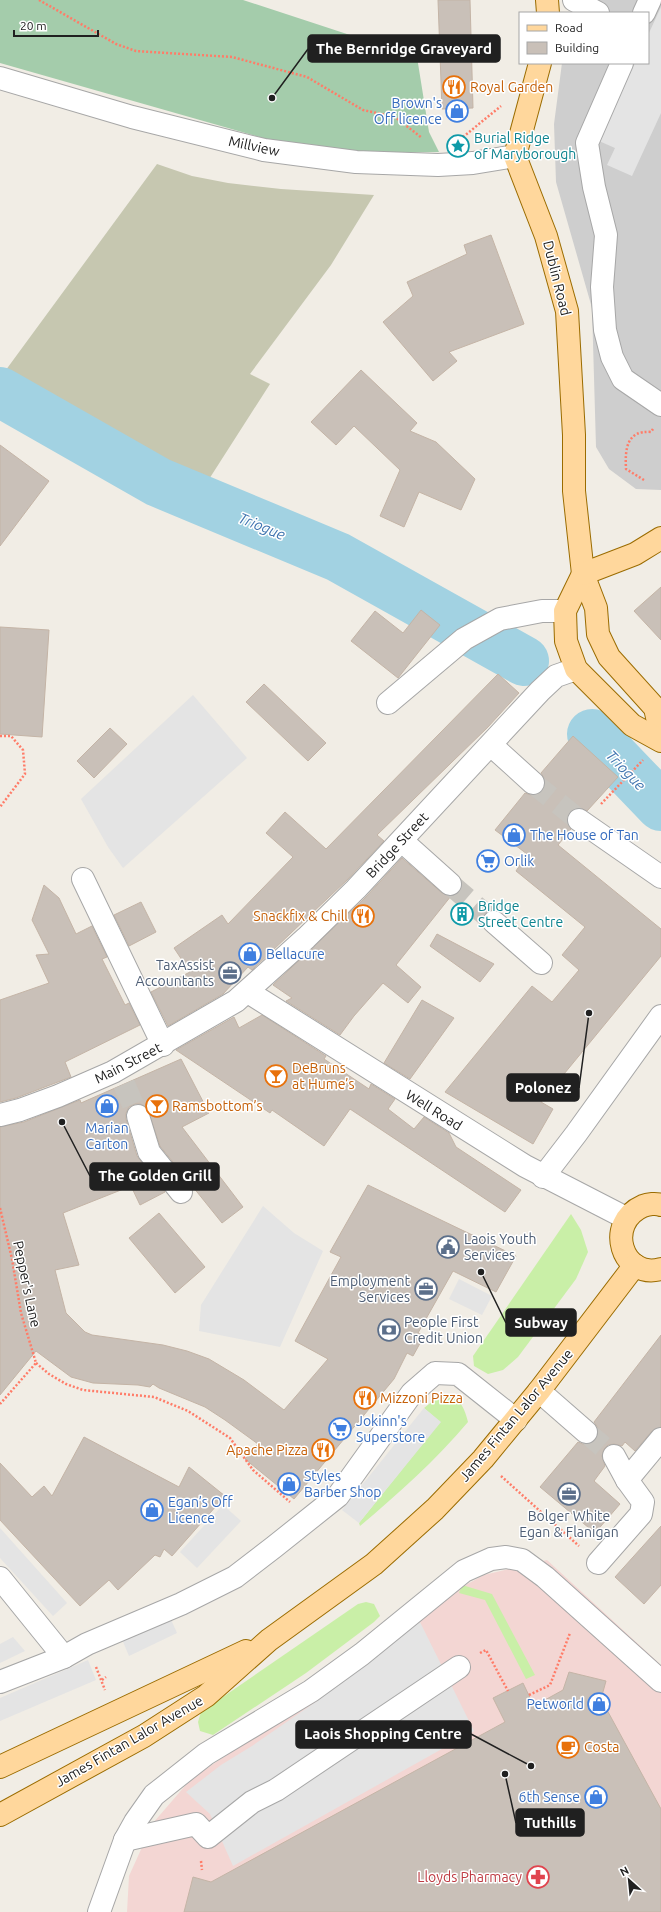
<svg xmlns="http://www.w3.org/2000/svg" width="661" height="1912" viewBox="0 0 661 1912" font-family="Ubuntu,sans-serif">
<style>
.commercial{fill:#f3d6d3}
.religious{fill:#cecece}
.construction{fill:#c6c7b0}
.grass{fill:#c9efa7}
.cemetery{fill:#a4ccab}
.parking{fill:#e4e4e4}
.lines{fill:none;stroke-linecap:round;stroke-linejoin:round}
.river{stroke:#a2d2e2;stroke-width:50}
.building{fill:#c9c0b8;stroke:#c4b4a6}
.minor-tunnel{stroke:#c7c4be;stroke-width:22;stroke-dasharray:22 11;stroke-linecap:butt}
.minor-casing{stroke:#a7a7a7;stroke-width:24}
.major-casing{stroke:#9b6c00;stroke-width:24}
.path{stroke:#ff7c68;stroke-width:2.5;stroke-dasharray:2 2;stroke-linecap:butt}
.minor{stroke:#fff;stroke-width:22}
.major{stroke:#ffd79c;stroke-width:22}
.labels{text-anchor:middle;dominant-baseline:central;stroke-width:3;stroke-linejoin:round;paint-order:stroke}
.food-label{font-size:14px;fill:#c56008;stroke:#fff;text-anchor:start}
.shop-label{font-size:14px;fill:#366cbe;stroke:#fff;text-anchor:start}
.culture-label{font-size:14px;fill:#0d838f;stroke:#fff;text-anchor:start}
.street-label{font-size:14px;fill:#202020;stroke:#fff}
.service-label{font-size:14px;fill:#4e5e75;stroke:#fff;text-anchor:end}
.health-label{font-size:14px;fill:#be3a42;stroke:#fff;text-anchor:end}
.water-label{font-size:15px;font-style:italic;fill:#4075b0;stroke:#fff}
.leader{fill:none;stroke:#202020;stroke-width:1.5}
.callout-dot{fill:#202020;stroke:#fff;stroke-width:1.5}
.callout{fill:#202020;stroke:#202020;stroke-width:1.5}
.callout-label{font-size:15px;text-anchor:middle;font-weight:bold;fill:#fff}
</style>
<rect width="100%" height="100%" fill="#f1ede5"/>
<polygon class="commercial" points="547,1560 661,1665 661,1912 127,1912 129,1876 153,1823 191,1779 320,1692 438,1600 484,1575"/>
<polygon class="religious" points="589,0 661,0 661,490 636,489 609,469 596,447 592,308 556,182 554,124 562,63 648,63 648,13 581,13"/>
<polygon class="construction" points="157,164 192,176 228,183 281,189 374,195 331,265 250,374 270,384 204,487 0,378"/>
<g class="grass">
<polygon points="571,1214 581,1230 588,1252 576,1279 518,1357 503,1370 488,1374 474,1366 473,1356"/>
<path d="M449,1395C461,1399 465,1410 468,1422C436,1460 398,1494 360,1526L359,1523L440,1422L424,1408L439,1396Z"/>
<polygon points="462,1585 492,1594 535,1675 526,1679 485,1600 459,1593"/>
<polygon points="366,1602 374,1604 380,1616 374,1622 306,1673 213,1735 200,1731 198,1722 201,1712 358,1604"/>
</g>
<polygon class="cemetery" points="0,0 243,0 417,57 429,132 439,152 362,153 270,140 0,63"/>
<g class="parking">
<polygon points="661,7 661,113 632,176 607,165 615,148 599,141 635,63 648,63 648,35"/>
<polygon points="193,695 247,758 123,868 108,847 81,799"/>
<polygon points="263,1206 294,1233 323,1251 280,1347 199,1331 201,1305"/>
<polygon points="459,1279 492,1296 482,1315 449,1299"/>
<polygon points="424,1408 441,1422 359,1523 342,1510"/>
<polygon points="223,1505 241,1521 197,1568 180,1552"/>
<polygon points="0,1528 67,1603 53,1616 0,1558"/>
<polygon points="169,1615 177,1633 129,1656 121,1637"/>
<polygon points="420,1622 474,1731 233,1866 210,1814 186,1792 221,1765 252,1746 317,1701"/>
<polygon points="13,1637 25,1651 0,1663 0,1644"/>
<polygon points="88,1660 96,1680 0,1721 0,1698"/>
</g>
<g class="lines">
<g class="river">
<polyline points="0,392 158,482 338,557 524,661"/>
<polyline points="592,734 661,806"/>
</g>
</g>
<g class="building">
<polygon points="438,0 470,0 473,108 442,109"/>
<polygon points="491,235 524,324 449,352 457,361 433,381 383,322 413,296 407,282 467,254 464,245"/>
<polygon points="361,370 417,423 410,431 436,442 475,479 461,510 419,492 404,527 380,516 400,470 354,426 336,445 311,422"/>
<polygon points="0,445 49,481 0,546"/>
<polygon points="661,587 661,640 634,611"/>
<polygon points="421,610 440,625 398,678 351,641 375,611 403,633"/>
<polygon points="0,627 49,630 42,737 0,734"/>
<polygon points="498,674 519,693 488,727 377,835 384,841 347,880 252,970 248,967 223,994 168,1026 151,992 190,972 174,948 222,915 228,924 293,857 266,833 285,812 326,849"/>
<polygon points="264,684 326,743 308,761 246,702"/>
<polygon points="110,728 127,744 94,778 77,761"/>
<polygon points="573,736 618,777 587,811 580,808 574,809 569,813 567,819 571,829 558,845 661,929 661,956 541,1102 553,1109 533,1144 445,1092 532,986 552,1002 579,970 562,955 585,927 516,871 527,854 495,830 525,793 531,795 536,795 542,791 545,786 545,780 541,773"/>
<polygon points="402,858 442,893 451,896 396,965 421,987 408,1003 383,983 354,1016 340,1035 286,1001 292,998 273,985 365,898"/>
<polygon points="44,885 59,898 76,934 92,926 107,957 102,959 125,1005 129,1003 140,1025 65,1062 71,1077 16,1098 0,1102 0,1000 49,983 36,955 49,954 32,920"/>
<polygon points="141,902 156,932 129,946 114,915"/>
<polygon points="437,934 494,964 480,982 430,946"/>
<polygon points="422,1000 454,1018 410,1079 384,1063"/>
<polygon points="262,1015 326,1056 324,1059 369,1089 371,1084 395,1099 388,1109 414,1129 424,1117 449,1133 456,1147 521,1190 505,1212 350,1109 324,1146 272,1110 270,1113 176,1050 234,1017 239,1028"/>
<polygon points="181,1059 209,1113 182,1127 243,1207 222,1223 160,1146 147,1107 140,1104 135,1104 129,1107 126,1113 126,1119 137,1156 165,1192 140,1205 131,1186 63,1213 79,1265 55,1270 66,1313 85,1332 92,1335 163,1345 187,1351 209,1359 244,1380 284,1410 328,1359 295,1341 341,1257 330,1252 368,1185 516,1256 496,1292 453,1271 418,1333 424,1336 413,1356 407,1353 394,1379 294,1499 245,1459 258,1444 225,1420 205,1407 159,1388 153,1384 150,1387 138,1385 93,1383 71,1377 36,1351 0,1395 0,1127 24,1122 80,1100 81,1103"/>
<polygon points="159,1213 205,1267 175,1293 129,1238"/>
<polygon points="661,1335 661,1427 652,1431 635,1451 625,1442 622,1446 614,1444 608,1445 604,1449 602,1456 605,1466 594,1481 620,1504 595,1533 540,1487 578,1442 583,1444 590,1444 596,1440 598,1434 598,1428 594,1422"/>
<polygon points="84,1437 179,1487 189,1467 225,1496 172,1556 164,1549 160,1557 155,1555 118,1590 109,1580 80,1606 0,1520 0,1463 32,1497 44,1486 52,1496"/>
<polygon points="661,1526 661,1585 644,1604 615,1577"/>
<polygon points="569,1672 606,1681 601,1699 661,1809 661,1912 184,1912 193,1877 211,1882 505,1722 493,1698 523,1683 534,1706 563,1690"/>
</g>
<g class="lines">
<g class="minor-tunnel">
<polyline points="533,783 579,820"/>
<polyline points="450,884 494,922"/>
<polyline points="124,1084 138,1116"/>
<polyline points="586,1432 614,1456"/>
</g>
<g class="minor-casing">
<g id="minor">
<polyline points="574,0 598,13"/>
<polyline points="644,13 650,0"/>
<polyline points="622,63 587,143 594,187 606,235 602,287 605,330 612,357 623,379 661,405"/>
<polyline points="0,78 132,117 264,150 356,162 438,165 473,163 515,156"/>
<polyline points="388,703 464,639 500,619 542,611 565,611"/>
<polyline points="491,745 533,783"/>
<polyline points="579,820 661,877"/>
<polyline points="402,841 450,884"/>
<polyline points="83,879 163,1045"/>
<polyline points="494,922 541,963"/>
<polyline points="248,992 525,1166 626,1218"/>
<polyline points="0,1115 20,1110 58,1096 113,1072 236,1001 306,938 356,889 540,691 556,676 576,669"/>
<polyline points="138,1116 149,1152 181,1192"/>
<polyline points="543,1177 576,1134 661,1016"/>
<polyline points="539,1391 586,1432"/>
<polyline points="627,1480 661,1439"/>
<polyline points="598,1563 641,1514 643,1502 627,1480 614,1456"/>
<polyline points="0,1578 64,1657 0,1682"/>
<polyline points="64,1657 87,1644 181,1604 235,1577 274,1547 338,1496 412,1393 435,1373 458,1374 516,1420"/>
<polyline points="125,1840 196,1824 208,1837 252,1802 276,1790 459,1667"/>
<polyline points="99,1912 125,1840 135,1822 154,1795 206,1754 311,1691 362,1654 464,1571 491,1559 506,1557 522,1560 545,1577 661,1681"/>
</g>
</g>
<g class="major-casing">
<g id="major">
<polyline points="547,0 548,13"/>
<polyline points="540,63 515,156 546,236 567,311 574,435 574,491 583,574 596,608 598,634 609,657 655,708 661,735"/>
<polyline points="583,574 565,611 566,641 576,669 632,725 661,741"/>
<polyline points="583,574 635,554 661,538"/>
<path d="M661,1205C656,1203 648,1204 643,1206C604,1223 622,1280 661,1269"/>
<polyline points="0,1767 246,1651"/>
<polyline points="0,1815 144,1736 206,1696 269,1640 374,1564 435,1509 483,1459 539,1391 635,1265"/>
</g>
</g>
<g class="path">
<polyline points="39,0 116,44 136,51 232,57 307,77 363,110 395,117 422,138"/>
<polyline points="463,137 501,106"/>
<path d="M644,480L626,469C625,450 626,430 651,432L653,429"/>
<polyline points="0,736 11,736 23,750 25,774 0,807"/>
<polyline points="601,804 643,760"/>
<polyline points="0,1208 12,1259 21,1313 36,1363 0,1404"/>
<polyline points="36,1363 49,1374 66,1384 83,1390 154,1397 188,1411 230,1438 253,1470 290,1502"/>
<polyline points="501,1476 579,1546"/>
<polyline points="480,1653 486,1650 508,1691"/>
<polyline points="96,1667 105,1690"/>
<polyline points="102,1680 106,1677"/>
<polyline points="529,1695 550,1685 570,1633"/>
<polyline points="201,1861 202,1870"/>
</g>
<use href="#minor" class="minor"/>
<use href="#major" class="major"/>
</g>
<defs>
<g id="restaurant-ring" transform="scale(1.15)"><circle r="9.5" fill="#fff" stroke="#e8710a" stroke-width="1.5"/><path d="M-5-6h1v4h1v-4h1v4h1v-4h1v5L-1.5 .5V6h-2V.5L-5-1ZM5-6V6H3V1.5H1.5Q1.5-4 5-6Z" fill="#e8710a"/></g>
<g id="shop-ring" transform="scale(1.15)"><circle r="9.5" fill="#fff" stroke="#3f7fe0" stroke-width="1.5"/><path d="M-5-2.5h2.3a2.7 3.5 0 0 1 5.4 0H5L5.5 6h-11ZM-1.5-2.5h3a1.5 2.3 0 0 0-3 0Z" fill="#3f7fe0"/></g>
<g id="sight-ring" transform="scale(1.15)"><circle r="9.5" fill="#fff" stroke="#0f9aa8" stroke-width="1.5"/><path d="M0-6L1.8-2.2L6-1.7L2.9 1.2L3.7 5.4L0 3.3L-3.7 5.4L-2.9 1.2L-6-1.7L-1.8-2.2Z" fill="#0f9aa8"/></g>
<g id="supermarket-ring" transform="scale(1.15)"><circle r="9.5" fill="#fff" stroke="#3f7fe0" stroke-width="1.5"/><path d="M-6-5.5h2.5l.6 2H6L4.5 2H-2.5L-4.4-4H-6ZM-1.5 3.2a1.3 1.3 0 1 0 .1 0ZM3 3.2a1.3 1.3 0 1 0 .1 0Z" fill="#3f7fe0"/></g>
<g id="building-ring" transform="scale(1.15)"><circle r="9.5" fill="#fff" stroke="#0f9aa8" stroke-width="1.5"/><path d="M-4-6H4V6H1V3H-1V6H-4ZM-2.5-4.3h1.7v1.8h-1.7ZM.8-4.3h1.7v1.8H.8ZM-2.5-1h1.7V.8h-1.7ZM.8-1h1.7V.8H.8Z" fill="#0f9aa8"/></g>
<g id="office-ring" transform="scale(1.15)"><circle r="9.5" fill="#fff" stroke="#5c6f8a" stroke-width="1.5"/><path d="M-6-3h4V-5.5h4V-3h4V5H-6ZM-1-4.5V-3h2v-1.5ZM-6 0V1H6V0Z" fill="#5c6f8a"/></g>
<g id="bar-ring" transform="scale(1.15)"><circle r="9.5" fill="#fff" stroke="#e8710a" stroke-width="1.5"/><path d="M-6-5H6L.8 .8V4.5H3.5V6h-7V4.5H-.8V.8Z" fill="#e8710a"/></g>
<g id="civic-ring" transform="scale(1.15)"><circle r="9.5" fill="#fff" stroke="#5c6f8a" stroke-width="1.5"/><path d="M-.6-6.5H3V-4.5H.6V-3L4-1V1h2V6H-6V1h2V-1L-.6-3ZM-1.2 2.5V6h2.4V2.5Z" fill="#5c6f8a"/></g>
<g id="bank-ring" transform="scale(1.15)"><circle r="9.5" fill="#fff" stroke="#5c6f8a" stroke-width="1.5"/><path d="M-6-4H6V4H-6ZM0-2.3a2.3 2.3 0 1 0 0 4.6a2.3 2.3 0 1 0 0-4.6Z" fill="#5c6f8a"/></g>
<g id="cafe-ring" transform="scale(1.15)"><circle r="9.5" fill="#fff" stroke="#e8710a" stroke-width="1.5"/><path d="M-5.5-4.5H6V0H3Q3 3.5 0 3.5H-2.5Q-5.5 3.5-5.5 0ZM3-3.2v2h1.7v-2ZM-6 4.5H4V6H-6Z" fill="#e8710a"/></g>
<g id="pharmacy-ring" transform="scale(1.15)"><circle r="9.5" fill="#fff" stroke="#e0444e" stroke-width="1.5"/><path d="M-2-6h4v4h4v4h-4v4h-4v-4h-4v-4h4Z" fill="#e0444e"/></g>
</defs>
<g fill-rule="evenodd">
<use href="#restaurant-ring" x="454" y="87"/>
<use href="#shop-ring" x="457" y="111"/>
<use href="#sight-ring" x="458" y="146"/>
<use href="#shop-ring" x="514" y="835"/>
<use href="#supermarket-ring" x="488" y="861"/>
<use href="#building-ring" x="462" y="914"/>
<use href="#restaurant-ring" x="363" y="916"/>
<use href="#shop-ring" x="250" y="954"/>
<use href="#office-ring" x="230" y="973"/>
<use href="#bar-ring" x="276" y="1076"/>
<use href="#shop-ring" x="107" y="1106"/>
<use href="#bar-ring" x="157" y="1106"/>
<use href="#civic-ring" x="448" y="1247"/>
<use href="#office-ring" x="426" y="1289"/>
<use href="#bank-ring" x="389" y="1330"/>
<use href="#restaurant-ring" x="365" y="1398"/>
<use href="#supermarket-ring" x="340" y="1429"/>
<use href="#restaurant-ring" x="323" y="1450"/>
<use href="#shop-ring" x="289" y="1484"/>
<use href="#office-ring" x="569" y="1494"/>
<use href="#shop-ring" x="152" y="1510"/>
<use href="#shop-ring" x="599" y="1704"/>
<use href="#cafe-ring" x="568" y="1747"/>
<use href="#shop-ring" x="596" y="1797"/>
<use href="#pharmacy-ring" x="538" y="1877"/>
</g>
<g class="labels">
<g class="food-label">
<text x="470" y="87">Royal Garden</text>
<text x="348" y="916" text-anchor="end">Snackfix &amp; Chill</text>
<text x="292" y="1068">DeBruns<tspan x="292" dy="16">at Hume’s</tspan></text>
<text x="172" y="1106">Ramsbottom’s</text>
<text x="380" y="1398">Mizzoni Pizza</text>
<text x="308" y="1450" text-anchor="end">Apache Pizza</text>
<text x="584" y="1747">Costa</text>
</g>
<g class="shop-label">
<text x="442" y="103" text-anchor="end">Brown's<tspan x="442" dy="16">Off licence</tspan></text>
<text x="530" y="835">The House of Tan</text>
<text x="504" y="861">Orlik</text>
<text x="266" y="954">Bellacure</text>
<text x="107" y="1128" text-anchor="middle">Marian<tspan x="107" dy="16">Carton</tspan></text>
<text x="356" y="1421">Jokinn's<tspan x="356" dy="16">Superstore</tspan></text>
<text x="304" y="1476">Styles<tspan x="304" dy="16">Barber Shop</tspan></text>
<text x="168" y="1502">Egan’s Off<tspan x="168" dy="16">Licence</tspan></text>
<text x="584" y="1704" text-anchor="end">Petworld</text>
<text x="580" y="1797" text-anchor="end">6th Sense</text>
</g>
<g class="culture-label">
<text x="474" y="138">Burial Ridge<tspan x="474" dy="16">of Maryborough</tspan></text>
<text x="478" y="906">Bridge<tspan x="478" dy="16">Street Centre</tspan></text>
</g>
<g class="street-label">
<text transform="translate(254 146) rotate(12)">Millview</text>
<text transform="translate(557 278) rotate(76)">Dublin Road</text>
<text transform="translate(397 845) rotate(-47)">Bridge Street</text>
<text transform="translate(128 1063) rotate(-27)">Main Street</text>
<text transform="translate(434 1110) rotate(32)">Well Road</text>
<text transform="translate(27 1284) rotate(78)">Pepper's Lane</text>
<text transform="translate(516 1415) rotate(-50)">James Fintan Lalor Avenue</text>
<text transform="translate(129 1741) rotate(-30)">James Fintan Lalor Avenue</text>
</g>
<g class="service-label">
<text x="214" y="965">TaxAssist<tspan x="214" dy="16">Accountants</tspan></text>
<text x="464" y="1239" text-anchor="start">Laois Youth<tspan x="464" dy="16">Services</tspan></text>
<text x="410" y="1281">Employment<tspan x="410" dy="16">Services</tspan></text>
<text x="404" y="1322" text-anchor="start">People First<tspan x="404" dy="16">Credit Union</tspan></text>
<text x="569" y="1516" text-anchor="middle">Bolger White<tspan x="569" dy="16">Egan &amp; Flanigan</tspan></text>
</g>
<g class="health-label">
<text x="522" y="1877">Lloyds Pharmacy</text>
</g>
<g class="water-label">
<text transform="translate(262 526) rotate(22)">Triogue</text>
<text transform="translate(626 770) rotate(46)">Triogue</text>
</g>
</g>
<path class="leader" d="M272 98L308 49M589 1013L579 1088M62 1122L90 1176M481 1272L506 1323M531 1766L471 1734M505 1774L516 1823"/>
<g class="callout-dot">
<circle cx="272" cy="98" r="4"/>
<circle cx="589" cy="1013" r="4"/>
<circle cx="62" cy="1122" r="4"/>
<circle cx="481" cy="1272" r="4"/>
<circle cx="531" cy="1766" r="4"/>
<circle cx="505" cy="1774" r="4"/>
</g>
<g class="callout">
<rect x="308" y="35" width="192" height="27" rx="4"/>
<rect x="507" y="1074" width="72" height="27" rx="4"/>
<rect x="90" y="1163" width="129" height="27" rx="4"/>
<rect x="506" y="1309" width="70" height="27" rx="4"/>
<rect x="296" y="1721" width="175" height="27" rx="4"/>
<rect x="516" y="1809" width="68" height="27" rx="4"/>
</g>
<g class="callout-label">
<text x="404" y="54">The Bernridge Graveyard</text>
<text x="543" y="1093">Polonez</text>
<text x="155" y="1181">The Golden Grill</text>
<text x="541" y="1328">Subway</text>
<text x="383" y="1739">Laois Shopping Centre</text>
<text x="550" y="1828">Tuthills</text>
</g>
<rect x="519" y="12" width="130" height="52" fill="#ffffff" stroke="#a6a6a6"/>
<rect x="527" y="25" width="20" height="6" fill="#ffd79c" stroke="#a6a6a6"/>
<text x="555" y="32" font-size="12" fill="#202020">Road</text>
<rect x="527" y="42" width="20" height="12" fill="#c9c0b8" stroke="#a6a6a6"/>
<text x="555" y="52" font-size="12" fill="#202020">Building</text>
<g transform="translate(629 1880) rotate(333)" stroke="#ffffff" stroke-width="3" paint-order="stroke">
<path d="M0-3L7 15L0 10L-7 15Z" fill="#202020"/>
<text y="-6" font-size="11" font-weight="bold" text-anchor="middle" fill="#202020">N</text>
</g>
<path d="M14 30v6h84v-6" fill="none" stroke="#202020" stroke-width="2"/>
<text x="20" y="30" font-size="12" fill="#202020" stroke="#ffffff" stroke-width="3" paint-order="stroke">20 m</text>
</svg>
